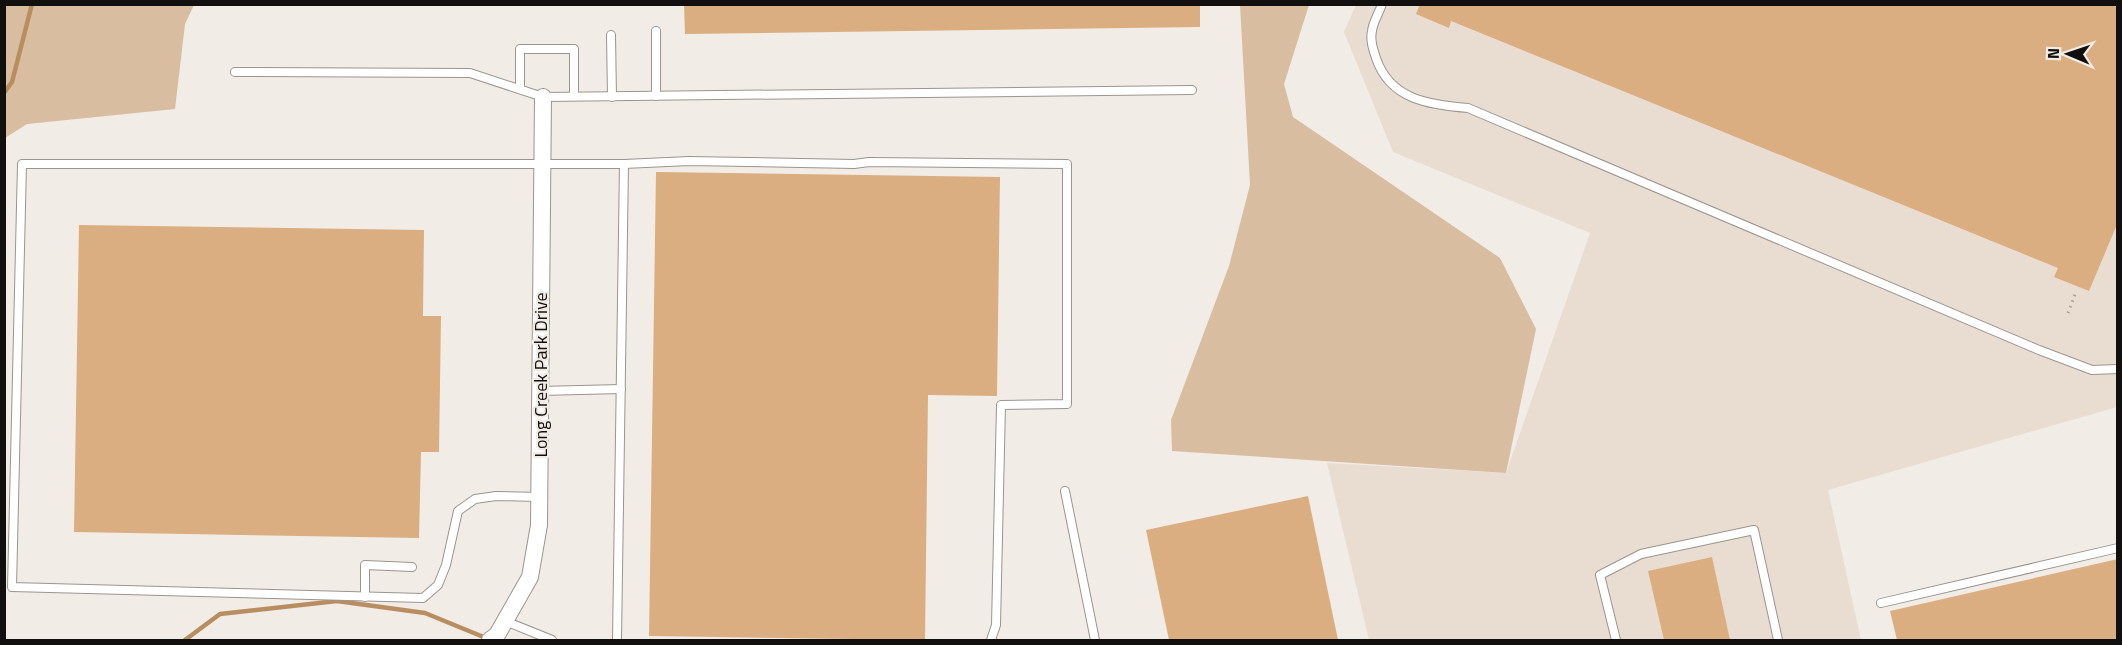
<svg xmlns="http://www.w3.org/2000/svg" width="2122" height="645" viewBox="0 0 2122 645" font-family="'Titillium Web',sans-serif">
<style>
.built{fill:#e9ddd2}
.green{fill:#d8bda1}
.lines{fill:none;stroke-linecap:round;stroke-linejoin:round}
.stream{stroke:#b88e61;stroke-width:4.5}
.building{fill:#daae81}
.lane-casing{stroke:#9a958f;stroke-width:10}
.street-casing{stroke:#9a958f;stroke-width:18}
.path{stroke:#a7a29e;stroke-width:3;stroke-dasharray:1.5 4.5;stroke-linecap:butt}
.lane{stroke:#fff;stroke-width:8}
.street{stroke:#fff;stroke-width:16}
.labels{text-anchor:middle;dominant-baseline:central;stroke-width:4.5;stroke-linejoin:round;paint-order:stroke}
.street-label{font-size:18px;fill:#12100e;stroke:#f2ece6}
</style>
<rect width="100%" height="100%" fill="#f2ece6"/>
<polygon class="built" points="1356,5 2117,5 2117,407 1828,490 1861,640 1369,640 1327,463 1506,473 1590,233 1393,152 1344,32"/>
<g class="green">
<polygon points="5,4 194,5 185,24 175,109 27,124 5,138"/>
<polygon points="1240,5 1309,5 1284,84 1293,117 1500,258 1536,329 1506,473 1172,451 1171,420 1229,266 1250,185"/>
</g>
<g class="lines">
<g class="stream">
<polyline points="4,93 12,82 32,4"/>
<polyline points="185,640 220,614 337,601 425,613 486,638"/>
</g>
</g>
<g class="building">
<polygon points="684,4 1200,4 1200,27 685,34"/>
<polygon points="1420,4 2118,4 2118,222 2089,291 2054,277 2058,268 1451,21 1449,28 1416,14"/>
<polygon points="656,172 1000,177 997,396 928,395 925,640 649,636"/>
<polygon points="79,225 424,230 423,316 441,316 439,452 421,452 419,538 74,532"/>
<polygon points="1308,496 1338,640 1169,640 1146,530"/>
<polygon points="1712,557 1730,640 1664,640 1648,571"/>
<polygon points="2118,559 2118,640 1897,640 1890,611"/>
</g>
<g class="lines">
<g class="lane-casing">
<g id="lane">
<path d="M1382,4C1379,13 1373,22 1372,31C1370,40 1373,49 1376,58C1390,100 1430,105 1468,108L2039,350L2092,370L2118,369"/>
<polyline points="656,31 656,96"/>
<polyline points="611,35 612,97"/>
<polyline points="235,72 470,73 543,97 1192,90"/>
<polyline points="520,88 520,49 574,49 574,96"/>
<polyline points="624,164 689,161 854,164 869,162 1067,164 1067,404 1001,405 996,625 991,640"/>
<polyline points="540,391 621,389"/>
<polyline points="1065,491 1095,640"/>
<polyline points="540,497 496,496 475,499 458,511 446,565 438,585 423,598 12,587 22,164 624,164 617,640"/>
<polyline points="365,597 365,565 412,567"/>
<polyline points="1881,603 2118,548"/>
<polyline points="505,621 552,640"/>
<polyline points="1616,640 1600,575 1641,554 1754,530 1778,640"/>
</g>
</g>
<g class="street-casing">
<polyline id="street" points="490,640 497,635 530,577 539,525 543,97"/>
</g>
<polyline class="path" points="2068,313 2076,292"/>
<use href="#lane" class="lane"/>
<use href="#street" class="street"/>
</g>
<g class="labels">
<g class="street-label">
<text transform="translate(540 375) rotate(-90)">Long Creek Park Drive</text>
</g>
</g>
<rect width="2122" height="645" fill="none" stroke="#12100e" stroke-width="12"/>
<g transform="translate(2068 54) rotate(272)" stroke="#f2ece6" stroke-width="4.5" paint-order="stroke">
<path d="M0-4.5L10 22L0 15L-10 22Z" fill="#12100e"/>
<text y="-9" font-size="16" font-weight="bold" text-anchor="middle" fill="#12100e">N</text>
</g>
</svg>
